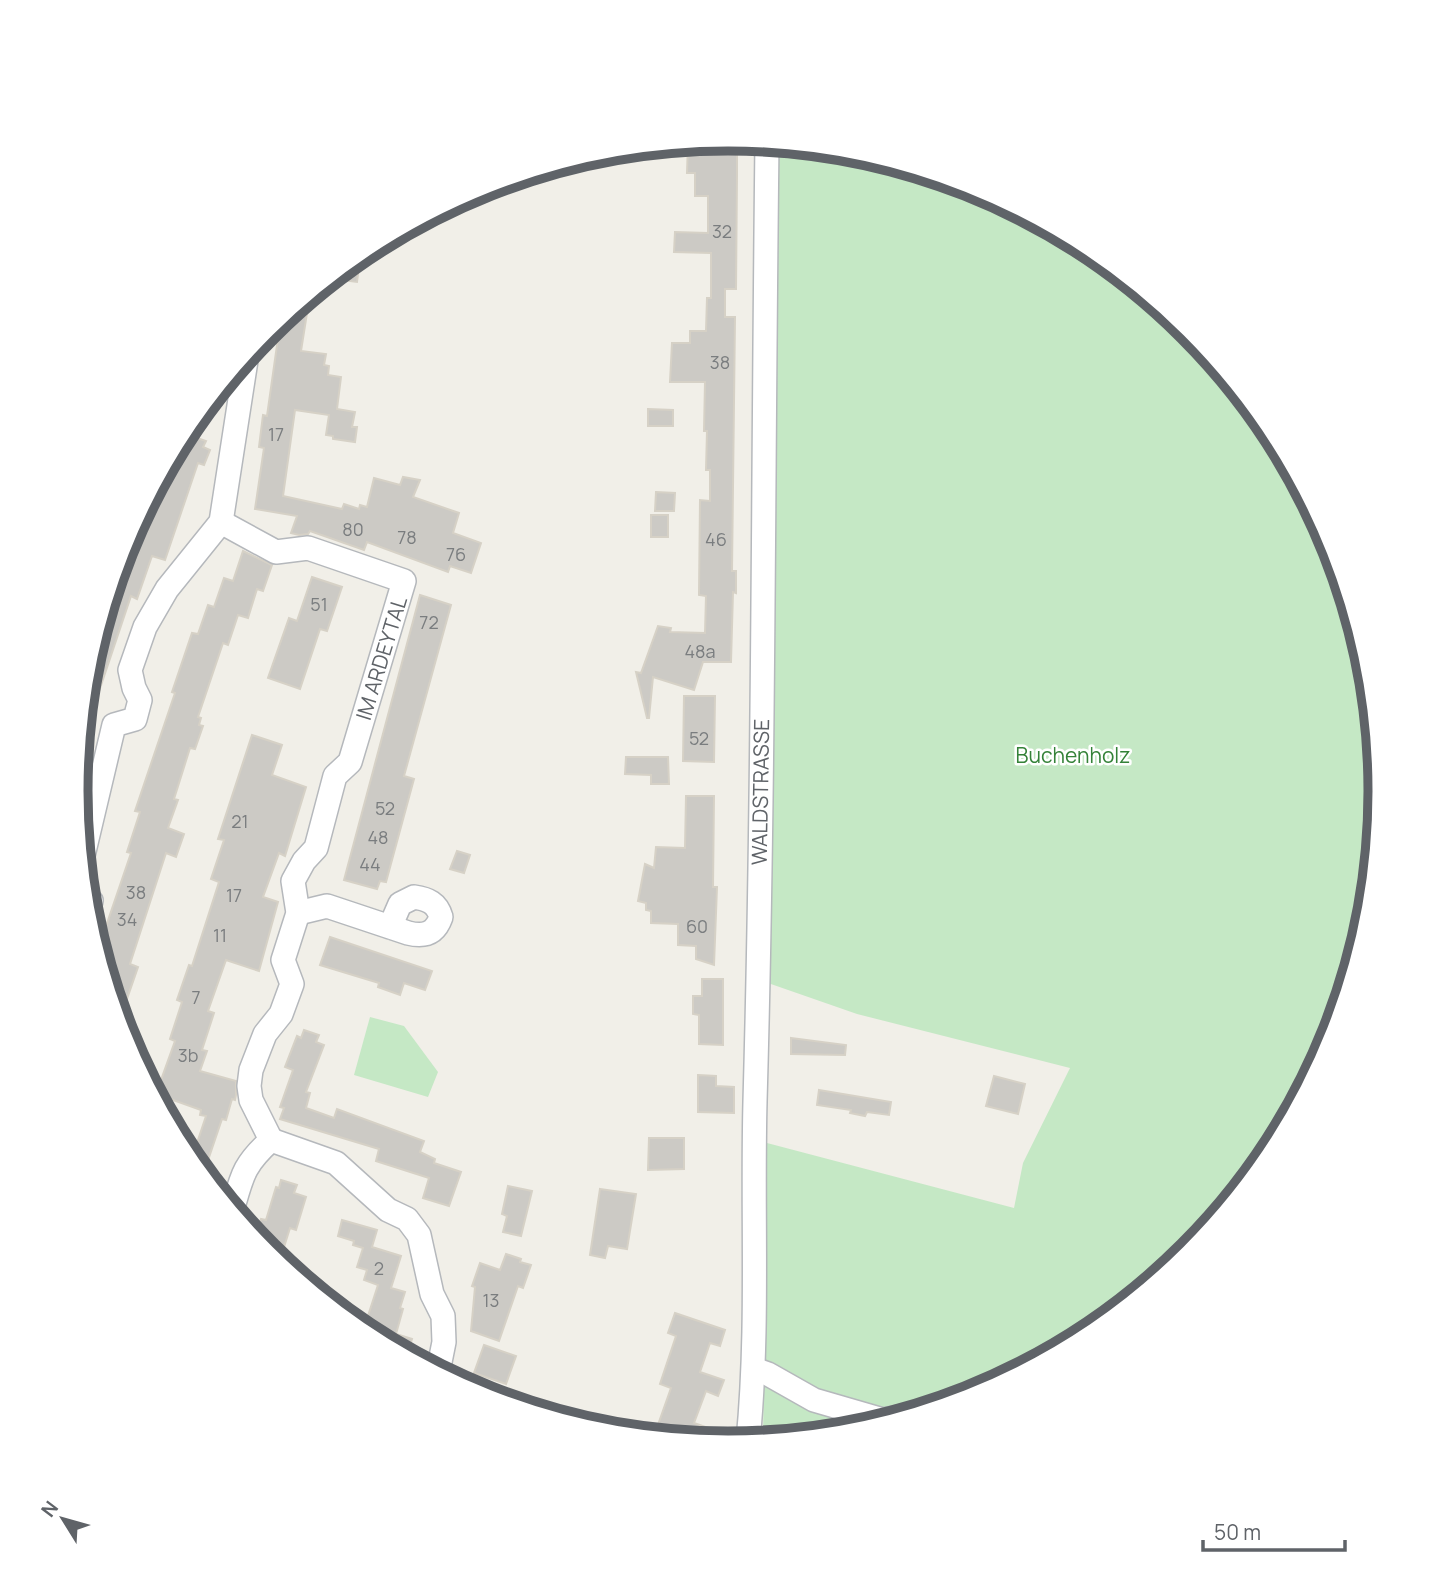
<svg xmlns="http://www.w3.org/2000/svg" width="1455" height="1582" viewBox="0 0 1455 1582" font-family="Manrope,sans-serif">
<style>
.green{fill:#c5e8c5}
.building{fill:#cccac5;stroke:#d6d1c6;stroke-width:2}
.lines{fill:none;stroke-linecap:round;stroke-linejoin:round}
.minor-casing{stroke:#b5b8bc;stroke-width:26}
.minor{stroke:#fff;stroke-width:23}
.labels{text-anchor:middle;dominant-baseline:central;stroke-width:5;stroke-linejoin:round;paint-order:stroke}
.number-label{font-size:18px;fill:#7a7d7f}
.street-label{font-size:21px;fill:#5f6368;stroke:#fff}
.park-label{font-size:21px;fill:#348238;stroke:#fff}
.rim{fill:none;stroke:#5f6368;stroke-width:9}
</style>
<rect width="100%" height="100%" fill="#f1efe8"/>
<g class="green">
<polygon points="777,144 855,151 977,189 1090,249 1189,330 1270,429 1330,542 1367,664 1380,791 1367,919 1330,1041 1270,1154 1188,1252 1090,1334 977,1394 854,1431 763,1440 767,1143 1014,1208 1023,1163 1070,1068 857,1014 768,983"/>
<polygon points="370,1017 404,1026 438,1072 428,1097 354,1075"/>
</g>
<g class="building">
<polygon points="728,139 737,140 737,174 736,289 725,289 725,317 735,317 732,571 736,571 736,593 733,592 731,662 703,662 694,690 653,677 649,718 647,718 636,672 641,673 658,626 671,628 670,632 705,633 706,596 699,595 700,500 710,501 710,470 706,470 707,431 704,431 705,382 670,382 672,343 690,343 690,331 706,331 707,298 711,298 711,253 674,252 675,232 708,233 708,196 695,196 695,173 687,173 688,143"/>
<polygon points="361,252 357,282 341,280 343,267"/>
<polygon points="310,294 301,351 326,354 324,365 329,366 328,375 341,377 337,409 355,412 352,427 357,427 355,442 333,439 333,436 326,435 329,415 295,410 283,496 342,509 344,504 359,509 360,505 367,507 374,478 400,485 403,477 420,480 413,497 459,513 453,533 481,543 471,573 450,566 448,572 367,542 364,550 310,531 308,534 299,535 291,533 297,516 255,509 264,448 259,447 263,415 267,416 281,317"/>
<polygon points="648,409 673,410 673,426 648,426"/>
<polygon points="183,433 206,441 203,447 210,450 204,465 198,463 165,560 152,556 137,599 131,596 88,724 82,723 88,663 125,541 142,509 153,513 170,462 168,462"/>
<polygon points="656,492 675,493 674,511 655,511"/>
<rect x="651" y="515" width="17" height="22"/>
<polygon points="243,551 272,565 263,591 257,589 248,618 238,615 228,645 223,643 198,717 201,718 199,725 203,726 195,749 190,748 174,799 178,800 168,828 184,834 176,857 166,853 130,964 138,967 119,1022 102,966 110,941 102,938 131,853 127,852 140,812 135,811 175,693 172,692 192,633 198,634 208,605 214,607 224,578 233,581"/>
<polygon points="312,577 342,587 327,631 320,629 300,689 268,678 289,618 297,621"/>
<polygon points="420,595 451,605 404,776 414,779 386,882 380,881 377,889 344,880"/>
<polygon points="684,696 715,696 714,762 683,761"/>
<polygon points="252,735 282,745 272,775 306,787 285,856 279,853 263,897 278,902 259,971 226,960 208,1011 214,1013 202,1050 207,1051 200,1071 236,1081 236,1095 235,1100 232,1099 226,1120 222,1119 203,1175 191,1161 206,1116 200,1115 201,1110 156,1094 175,1041 170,1039 182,1002 177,1000 189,965 192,966 219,882 211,879 224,840 218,839"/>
<polygon points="626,757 668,757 669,784 651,784 651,775 625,774"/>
<polygon points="686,796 714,796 713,887 717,887 714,965 696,959 696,946 678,945 678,924 651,923 651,911 646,910 646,903 638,901 645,864 654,868 656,847 685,848"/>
<polygon points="457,851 470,855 464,873 450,869"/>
<polygon points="330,937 432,971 425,990 404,983 400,995 378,987 379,983 320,965"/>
<polygon points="702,979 723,979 723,1045 699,1044 699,1015 693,1014 693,996 702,996"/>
<polygon points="304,1030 319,1035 316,1042 324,1045 306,1092 310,1093 306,1108 334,1118 337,1109 424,1141 420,1152 435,1159 434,1163 461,1172 449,1206 423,1198 429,1178 376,1161 379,1149 280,1119 284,1108 280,1107 293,1070 285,1067 297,1036 301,1038"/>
<polygon points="791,1038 846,1045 845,1055 791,1054"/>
<polygon points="698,1075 716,1076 716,1086 734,1087 734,1113 698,1112"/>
<polygon points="994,1076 1025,1084 1018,1114 986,1106"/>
<polygon points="819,1090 891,1102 889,1115 867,1112 865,1116 850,1113 851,1110 817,1105"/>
<polygon points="649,1138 684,1138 684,1169 648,1170"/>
<polygon points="281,1180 297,1185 294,1193 306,1197 296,1230 290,1228 279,1263 255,1238 261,1219 266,1220 276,1187 279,1188"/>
<polygon points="508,1186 532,1191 521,1236 503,1232 507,1216 502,1214"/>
<polygon points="600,1189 636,1194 627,1249 608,1246 605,1258 590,1255"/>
<polygon points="342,1220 377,1230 372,1247 401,1256 391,1288 405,1292 400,1308 403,1309 396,1334 412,1339 407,1355 361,1330 365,1325 378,1285 364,1280 367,1270 357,1267 363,1248 353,1245 354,1241 338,1236"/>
<polygon points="506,1254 521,1259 520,1262 531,1265 523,1288 518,1286 499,1341 471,1331 475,1287 472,1286 480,1263 500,1270"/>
<polygon points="675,1313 725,1330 720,1346 710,1343 700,1372 724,1380 718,1396 706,1391 694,1423 734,1437 734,1443 654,1436 671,1388 660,1384 676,1336 668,1333"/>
<polygon points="484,1345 516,1356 506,1384 474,1373"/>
</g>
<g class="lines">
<g class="minor-casing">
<g id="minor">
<path d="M221,522L276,552L308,548L404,581L350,762L335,776L316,848L304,861L293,881L298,913L283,960L292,984L281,1014L265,1034L251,1070L249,1086L251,1100L271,1140C243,1165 242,1176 232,1211"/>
<polyline points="82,860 114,725 135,719 140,700 134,688 130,670 145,627 167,589 221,522 247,354"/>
<polyline points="86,896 91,901 87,914"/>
<path d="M298,913L327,906L408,933C424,937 435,934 441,917C437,903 428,899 414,897L400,904L390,927"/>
<polyline points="271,1140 336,1163 388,1210 407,1219 419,1235 432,1294 443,1316 444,1342 438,1372"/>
<polyline points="754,1369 768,1374 814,1400 883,1420 904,1416"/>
<path d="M748,1441C759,1328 752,1215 755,1102C764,782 763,462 767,143"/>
</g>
</g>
<use href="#minor" class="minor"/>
</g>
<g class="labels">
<g class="number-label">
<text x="722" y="231">32</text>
<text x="720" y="362">38</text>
<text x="276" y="434">17</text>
<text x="353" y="529">80</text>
<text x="407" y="537">78</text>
<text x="716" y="539">46</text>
<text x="456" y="554">76</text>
<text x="319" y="604">51</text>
<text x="429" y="622">72</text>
<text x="700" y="651">48a</text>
<text x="699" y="738">52</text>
<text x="385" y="808">52</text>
<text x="240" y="821">21</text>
<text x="378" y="837">48</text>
<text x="370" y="864">44</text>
<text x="136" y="892">38</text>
<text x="234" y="895">17</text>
<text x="127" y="919">34</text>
<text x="697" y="926">60</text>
<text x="220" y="935">11</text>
<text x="196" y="997">7</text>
<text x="188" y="1055">3b</text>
<text x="379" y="1268">2</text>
<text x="491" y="1300">13</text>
</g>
<g class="street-label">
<text transform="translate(381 658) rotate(-73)">IM ARDEYTAL</text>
<text transform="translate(760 792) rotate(-89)">WALDSTRASSE</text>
</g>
<g class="park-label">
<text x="1073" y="755">Buchenholz</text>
</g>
</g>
<path d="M0 0H1455V1582H0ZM88 791a640 640 0 1 1 1280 0a640 640 0 1 1-1280 0Z" fill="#fff" fill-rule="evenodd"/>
<path class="rim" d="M88 791a640 640 0 1 1 1280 0a640 640 0 1 1-1280 0Z"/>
<g transform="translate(63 1519) rotate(307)" stroke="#ffffff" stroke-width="5" paint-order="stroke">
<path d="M0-5L12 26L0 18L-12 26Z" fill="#5f6368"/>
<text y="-10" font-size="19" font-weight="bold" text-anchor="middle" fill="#5f6368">N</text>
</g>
<path d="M1203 1540v10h142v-10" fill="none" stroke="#5f6368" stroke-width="3.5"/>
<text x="1214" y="1540" font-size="21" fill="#5f6368" stroke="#ffffff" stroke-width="5" paint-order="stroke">50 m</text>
</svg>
